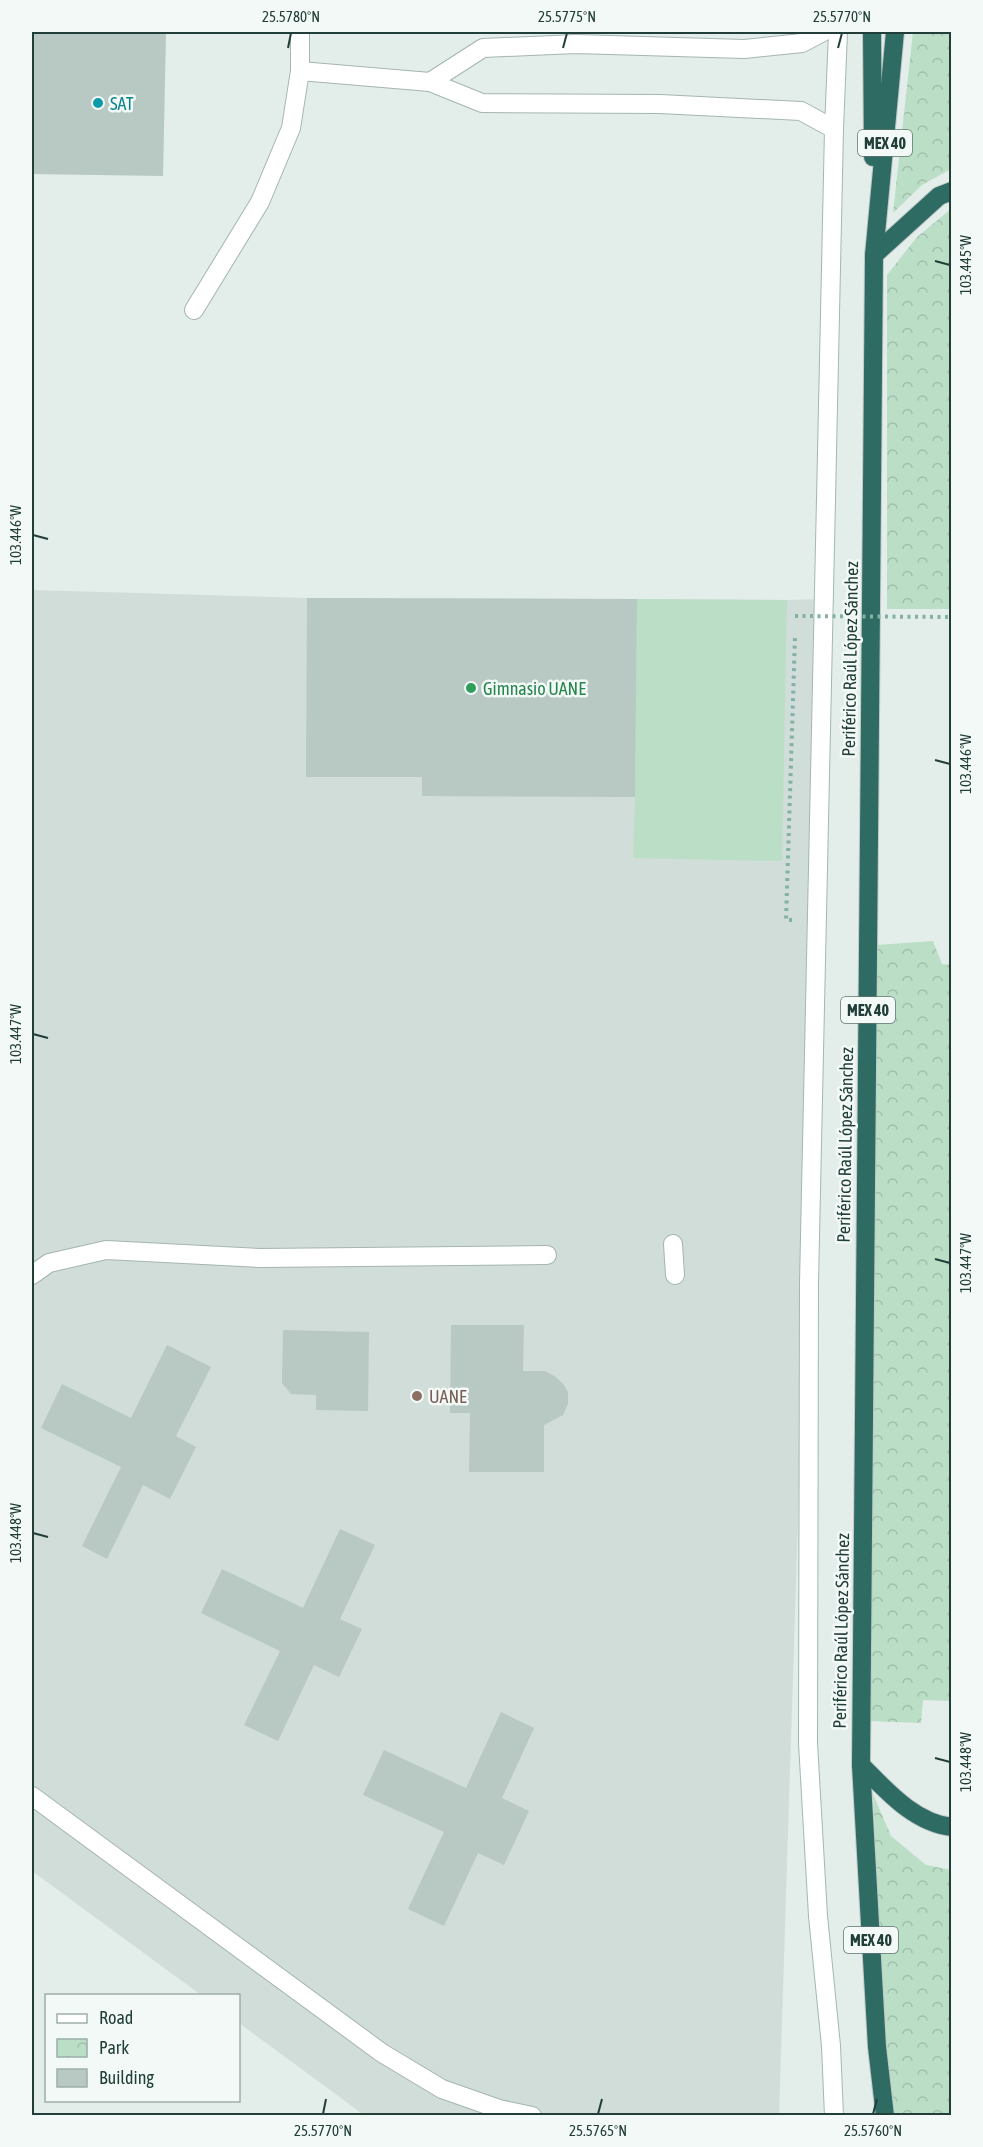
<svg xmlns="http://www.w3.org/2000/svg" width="983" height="2147" viewBox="0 0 983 2147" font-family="'Asap Condensed',sans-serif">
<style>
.built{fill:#d1ddd8}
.grass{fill:#bbdec7}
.park{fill:url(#park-crowns)}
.building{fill:#b8c8c2}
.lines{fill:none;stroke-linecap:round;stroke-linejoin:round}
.service-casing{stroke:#a5b5b1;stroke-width:20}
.secondary-casing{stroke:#a1b9b2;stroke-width:20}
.motorway-casing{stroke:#c1c9c8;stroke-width:20}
.path{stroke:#83b1a6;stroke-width:4;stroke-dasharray:3 4.5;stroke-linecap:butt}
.service{stroke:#fff;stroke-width:18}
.secondary{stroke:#fff;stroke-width:18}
.motorway{stroke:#2d6b63;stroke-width:18}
.path-bridge{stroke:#83b1a6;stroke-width:4;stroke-dasharray:3 4.5;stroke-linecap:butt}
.ticks{fill:none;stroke:#223e39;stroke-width:2}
.culture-dot{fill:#0f9aa8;stroke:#f3f9f7;stroke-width:2}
.leisure-dot{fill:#2e9e5b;stroke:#f3f9f7;stroke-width:2}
.education-dot{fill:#8d6e63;stroke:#f3f9f7;stroke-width:2}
.labels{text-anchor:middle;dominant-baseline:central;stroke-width:5;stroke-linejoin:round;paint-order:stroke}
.shield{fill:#f3f9f7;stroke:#617672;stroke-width:1.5}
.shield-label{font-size:16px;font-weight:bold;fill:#223e39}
.culture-label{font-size:18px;fill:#0d838f;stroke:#f3f9f7;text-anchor:start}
.street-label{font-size:18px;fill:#223e39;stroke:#f3f9f7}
.leisure-label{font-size:18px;fill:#27864d;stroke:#f3f9f7;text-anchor:start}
.education-label{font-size:18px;fill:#785e54;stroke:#f3f9f7;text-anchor:start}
.neatline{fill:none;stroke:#223e39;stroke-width:2}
.ticks-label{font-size:15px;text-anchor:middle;fill:#223e39}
</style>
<defs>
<pattern id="park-crowns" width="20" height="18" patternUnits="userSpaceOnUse" patternTransform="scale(1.5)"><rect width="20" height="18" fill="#bbdec7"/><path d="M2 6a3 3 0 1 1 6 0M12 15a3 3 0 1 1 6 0" fill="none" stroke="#a0c0ac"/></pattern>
</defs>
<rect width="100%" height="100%" fill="#e3ede9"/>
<polygon class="built" points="32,590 307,598 787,600 829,599 817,922 779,2115 364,2115 239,2023 238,1996 201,1995 32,1871"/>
<polygon class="grass" points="637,599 787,600 782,861 633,858 635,797"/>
<g class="park">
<polygon points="913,32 951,32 951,169 922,185 893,213"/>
<polygon points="951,209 951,609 887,609 887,275 917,237"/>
<polygon points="933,941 942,964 952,965 951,1701 923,1700 921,1723 869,1721 877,945"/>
<polygon points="873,1794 891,1836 926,1865 951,1870 951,2115 892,2115 884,2049"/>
</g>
<g class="building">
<polygon points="32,32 166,32 163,176 32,174"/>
<polygon points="307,598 637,599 635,797 422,796 422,777 306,777"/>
<polygon points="451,1325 524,1325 523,1371 545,1371 556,1377 564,1385 568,1392 568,1404 563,1415 544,1425 544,1472 469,1472 470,1413 450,1413"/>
<polygon points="283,1330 369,1332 368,1411 316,1410 316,1395 291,1394 282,1383"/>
<polygon points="167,1345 211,1367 176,1436 196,1447 170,1499 143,1485 107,1559 82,1546 121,1467 41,1428 62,1384 131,1418"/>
<polygon points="340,1529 375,1545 340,1619 362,1629 339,1677 314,1665 278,1741 244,1725 280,1651 201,1613 222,1569 303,1608"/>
<polygon points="501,1712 534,1728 502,1798 529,1811 504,1865 478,1853 444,1926 408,1909 444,1832 363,1795 384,1750 466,1788"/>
</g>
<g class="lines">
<g class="service-casing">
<g id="service">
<polyline points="300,71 430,82 482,103 660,104 801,111 834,129"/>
<polyline points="430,82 483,48 576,44 744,49 802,43 823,32"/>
<polyline points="194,310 260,202 291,128 300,71 300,32"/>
<polyline points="673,1244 675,1275"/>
<polyline points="32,1275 49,1263 106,1250 260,1258 547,1255"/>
<polyline points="32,1796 382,2053 442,2089 499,2109 532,2116"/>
</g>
</g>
<g class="secondary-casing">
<polyline id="secondary" points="834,2116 831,2046 818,1916 808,1743 809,1283 834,129 838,32"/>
</g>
<g class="motorway-casing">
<g id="motorway">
<polyline points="872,32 873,157"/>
<polyline points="874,255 939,196 952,191"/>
<path d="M861,1765C886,1790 914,1823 952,1827"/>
<polyline points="885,2116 877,2047 861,1765 874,255 895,32"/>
</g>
</g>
<polyline class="path" points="792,920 786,920 795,637"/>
<use href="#service" class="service"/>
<use href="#secondary" class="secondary"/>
<use href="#motorway" class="motorway"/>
<polyline class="path-bridge" points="795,616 952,617"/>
</g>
<path class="ticks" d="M288,48L291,33M563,48L567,33M838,48L842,33M935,261L950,265M33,535L48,539M935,760L950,764M33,1034L48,1038M935,1259L950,1263M33,1533L48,1537M935,1758L950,1762M323,2114L326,2099M598,2114L602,2099M873,2114L877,2099"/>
<circle class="culture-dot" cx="98" cy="103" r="6"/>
<circle class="leisure-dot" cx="471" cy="688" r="6"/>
<circle class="education-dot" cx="417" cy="1396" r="6"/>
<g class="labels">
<g class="shield">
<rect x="858" y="130" width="54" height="26" rx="4.5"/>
<rect x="841" y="997" width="54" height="26" rx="4.5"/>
<rect x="844" y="1927" width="54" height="26" rx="4.5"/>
</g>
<g class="shield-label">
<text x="885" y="143">MEX 40</text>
<text x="868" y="1010">MEX 40</text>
<text x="871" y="1940">MEX 40</text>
</g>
<g class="culture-label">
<text x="110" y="103">SAT</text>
</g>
<g class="street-label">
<text transform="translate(850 659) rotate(-89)">Periférico Raúl López Sánchez</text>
<text transform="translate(845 1145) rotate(-89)">Periférico Raúl López Sánchez</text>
<text transform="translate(841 1631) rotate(-89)">Periférico Raúl López Sánchez</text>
</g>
<g class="leisure-label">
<text x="483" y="688">Gimnasio UANE</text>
</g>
<g class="education-label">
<text x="429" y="1396">UANE</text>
</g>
</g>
<rect width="983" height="2147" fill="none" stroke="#f3f9f7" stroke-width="66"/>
<rect x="45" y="1994" width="195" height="108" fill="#f3f9f7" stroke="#9faeab" stroke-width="1.5"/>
<rect x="57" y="2014" width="30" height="9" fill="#ffffff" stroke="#9faeab" stroke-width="1.5"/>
<text x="99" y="2024" font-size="18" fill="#223e39">Road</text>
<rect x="57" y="2039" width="30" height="18" fill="url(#park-crowns)" stroke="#9faeab" stroke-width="1.5"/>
<text x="99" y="2054" font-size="18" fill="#223e39">Park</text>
<rect x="57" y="2069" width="30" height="18" fill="#b8c8c2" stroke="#9faeab" stroke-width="1.5"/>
<text x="99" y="2084" font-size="18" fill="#223e39">Building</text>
<rect x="33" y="33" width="917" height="2081" class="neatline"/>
<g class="ticks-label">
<text x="291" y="22">25.5780°N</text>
<text x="567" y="22">25.5775°N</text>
<text x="842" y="22">25.5770°N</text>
<text transform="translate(966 265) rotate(-90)" y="5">103.445°W</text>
<text transform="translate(16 535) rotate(-90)" y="5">103.446°W</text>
<text transform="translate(966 764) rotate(-90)" y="5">103.446°W</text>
<text transform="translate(16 1034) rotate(-90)" y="5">103.447°W</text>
<text transform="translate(966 1263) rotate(-90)" y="5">103.447°W</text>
<text transform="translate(16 1533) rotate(-90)" y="5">103.448°W</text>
<text transform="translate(966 1762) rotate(-90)" y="5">103.448°W</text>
<text x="323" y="2136">25.5770°N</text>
<text x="598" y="2136">25.5765°N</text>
<text x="873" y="2136">25.5760°N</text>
</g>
</svg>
